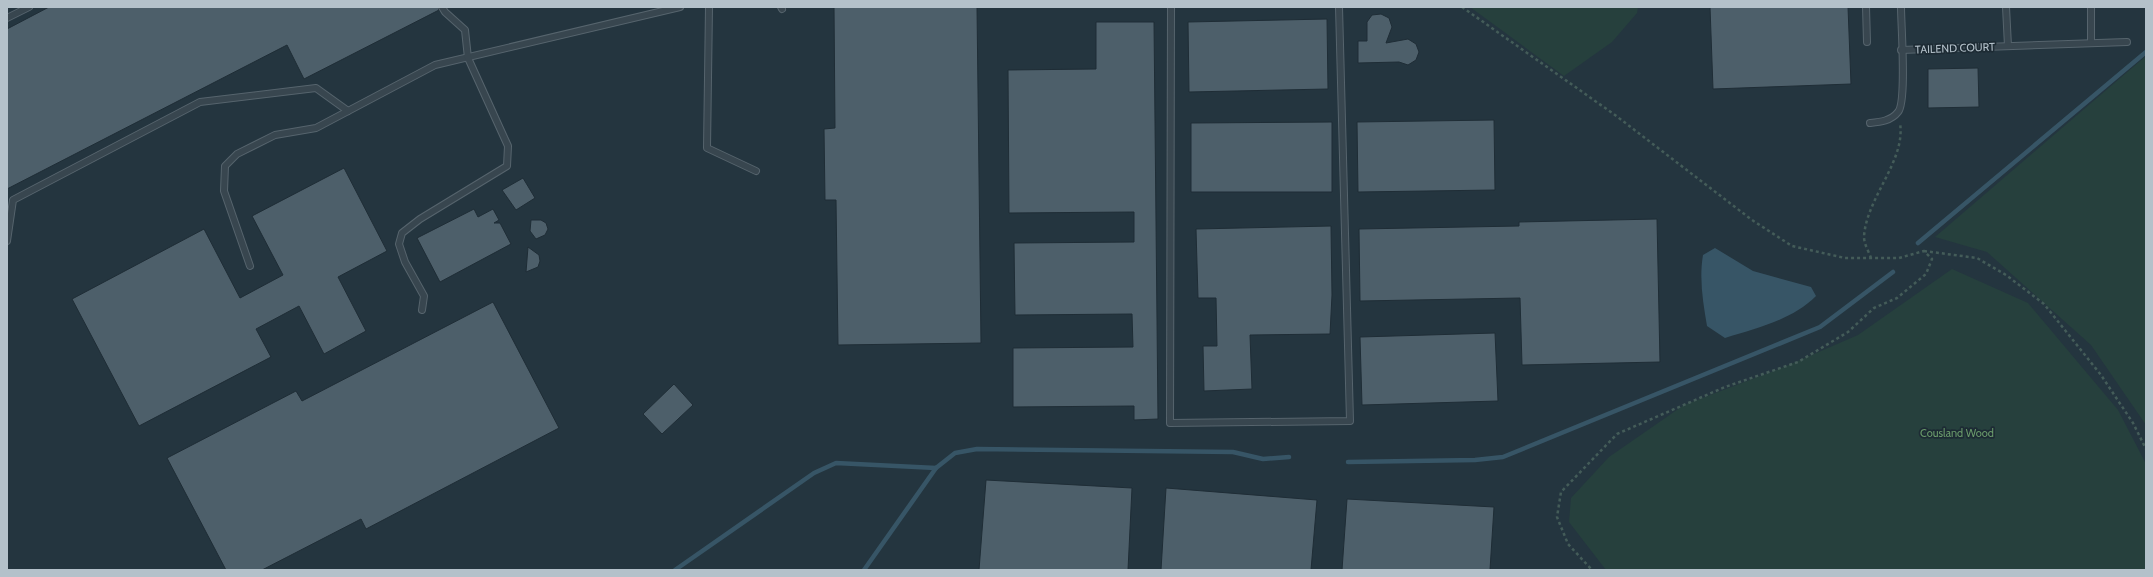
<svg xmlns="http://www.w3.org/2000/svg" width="2153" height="577" viewBox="0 0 2153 577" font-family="Cabin,sans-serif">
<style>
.green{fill:#26403d}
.water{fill:#375566}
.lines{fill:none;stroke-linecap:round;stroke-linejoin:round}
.stream{stroke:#375566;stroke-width:4.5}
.building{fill:#4d5f6a;stroke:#1f2d36}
.service-casing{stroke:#56646d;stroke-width:8}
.path{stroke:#445c59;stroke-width:2.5;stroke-dasharray:3 3;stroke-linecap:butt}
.service{stroke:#38464f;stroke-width:6}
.labels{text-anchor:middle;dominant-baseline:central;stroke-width:3.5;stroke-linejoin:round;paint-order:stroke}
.street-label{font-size:11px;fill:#b4c1ca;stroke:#1d2b34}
.park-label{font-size:11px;fill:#6a9b6b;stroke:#1d2b34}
</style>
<rect width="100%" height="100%" fill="#24353f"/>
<g class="green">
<polygon points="1470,7 1638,7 1637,13 1612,42 1564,76"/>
<polygon points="2146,56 2146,425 2091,345 1987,252 1935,237"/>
<polygon points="1952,269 2028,303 2118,410 2146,464 2146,570 1606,570 1569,522 1571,498 1609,457 1684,405 1784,367 1858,335"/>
</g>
<path class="water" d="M1715,248L1753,271L1811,287L1816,296C1792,320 1757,328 1725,338L1707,326C1703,302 1699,279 1703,255Z"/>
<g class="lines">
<g class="stream">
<polyline points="1918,243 2146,52"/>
<polyline points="1348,462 1475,460 1503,457 1820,327 1893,272"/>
<polyline points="675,570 814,473 836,463 936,468 955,453 977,449 1233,452 1263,459 1289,457"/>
<polyline points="864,570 936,468"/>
</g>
</g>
<g class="building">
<polygon points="49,7 438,7 439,10 304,79 287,45 7,189 7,29"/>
<polygon points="834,7 977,7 981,343 838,345 836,200 825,200 824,129 835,128"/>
<polygon points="1710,7 1848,7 1851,84 1713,89"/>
<polygon points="1381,14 1389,18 1392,27 1386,43 1408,39 1416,44 1419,52 1416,60 1408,65 1399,62 1358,63 1358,41 1367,41 1367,22 1372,15"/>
<polygon points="1327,19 1328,89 1189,92 1188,22"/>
<polygon points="1096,22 1154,22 1158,419 1134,420 1134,406 1013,407 1013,348 1133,347 1132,314 1015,315 1014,243 1134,242 1134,212 1009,213 1008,70 1096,69"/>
<polygon points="1978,68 1979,107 1928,108 1928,69"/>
<polygon points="1494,120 1495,190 1358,192 1357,122"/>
<polygon points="1332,122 1332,192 1191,192 1191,123"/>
<polygon points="344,168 387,251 338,277 366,331 324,354 299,306 256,329 271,357 139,426 72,299 204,229 240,298 283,275 252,216"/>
<polygon points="523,178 535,198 516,210 502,190"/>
<polygon points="474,209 478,217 493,209 499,220 494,223 500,223 511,244 440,282 417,238"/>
<polygon points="1657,219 1660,362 1522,365 1520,298 1360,301 1359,229 1519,226 1519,222"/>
<polygon points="531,220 541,220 546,223 548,229 545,235 536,239 530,231"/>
<polygon points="1331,226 1332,295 1330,334 1250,335 1252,389 1204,391 1203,346 1217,346 1216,298 1198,298 1196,229"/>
<polygon points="528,247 539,255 540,261 538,267 526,272"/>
<polygon points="493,302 559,428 366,529 361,519 262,570 226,570 167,458 296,391 302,401"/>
<polygon points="1495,333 1498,401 1362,405 1360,337"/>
<polygon points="674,384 693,405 662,434 643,414"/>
<polygon points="986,480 1132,488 1128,570 979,570"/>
<polygon points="1166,488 1317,500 1311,570 1161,570"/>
<polygon points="1347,499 1494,507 1490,570 1342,570"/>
</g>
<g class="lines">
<g class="service-casing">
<g id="service">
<polyline points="709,7 707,148 756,171"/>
<polyline points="781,7 782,9"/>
<polyline points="1171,7 1170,423 1350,421 1339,7"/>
<polyline points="1866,7 1867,42"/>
<polyline points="2006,7 2008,46"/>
<polyline points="2091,7 2091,43"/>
<polyline points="7,18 29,7"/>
<polyline points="1901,50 2127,42"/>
<path d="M1870,123C1880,122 1891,121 1898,112C1907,102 1901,25 1901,7"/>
<polyline points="7,241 13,200 200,102 316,88 348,111"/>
<polyline points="250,266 224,191 225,166 237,154 275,135 316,128 435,65 680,7"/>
<polyline points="422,310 424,296 405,262 399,244 402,233 420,219 507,166 508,146 468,58 465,30 445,12 442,7"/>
</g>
</g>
<g class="path">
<polyline points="1462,7 1615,115 1752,220 1792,246 1845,258 1899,258 1924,251 1932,259 1926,274 1897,298 1874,308 1848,332 1798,362 1725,387 1617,434 1561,492 1557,517 1568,544 1592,570"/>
<polyline points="1924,251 1977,258 2006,275 2044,304 2101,375 2133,423 2146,449"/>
<path d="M1871,258C1869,252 1864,244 1864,237C1866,198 1906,161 1900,123"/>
</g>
<use href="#service" class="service"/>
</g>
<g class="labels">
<g class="street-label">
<text transform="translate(1955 48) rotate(-2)">TAILEND COURT</text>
</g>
<g class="park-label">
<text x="1957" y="433">Cousland Wood</text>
</g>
</g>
<rect width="2153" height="577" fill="none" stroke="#b4c1ca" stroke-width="16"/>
</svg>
